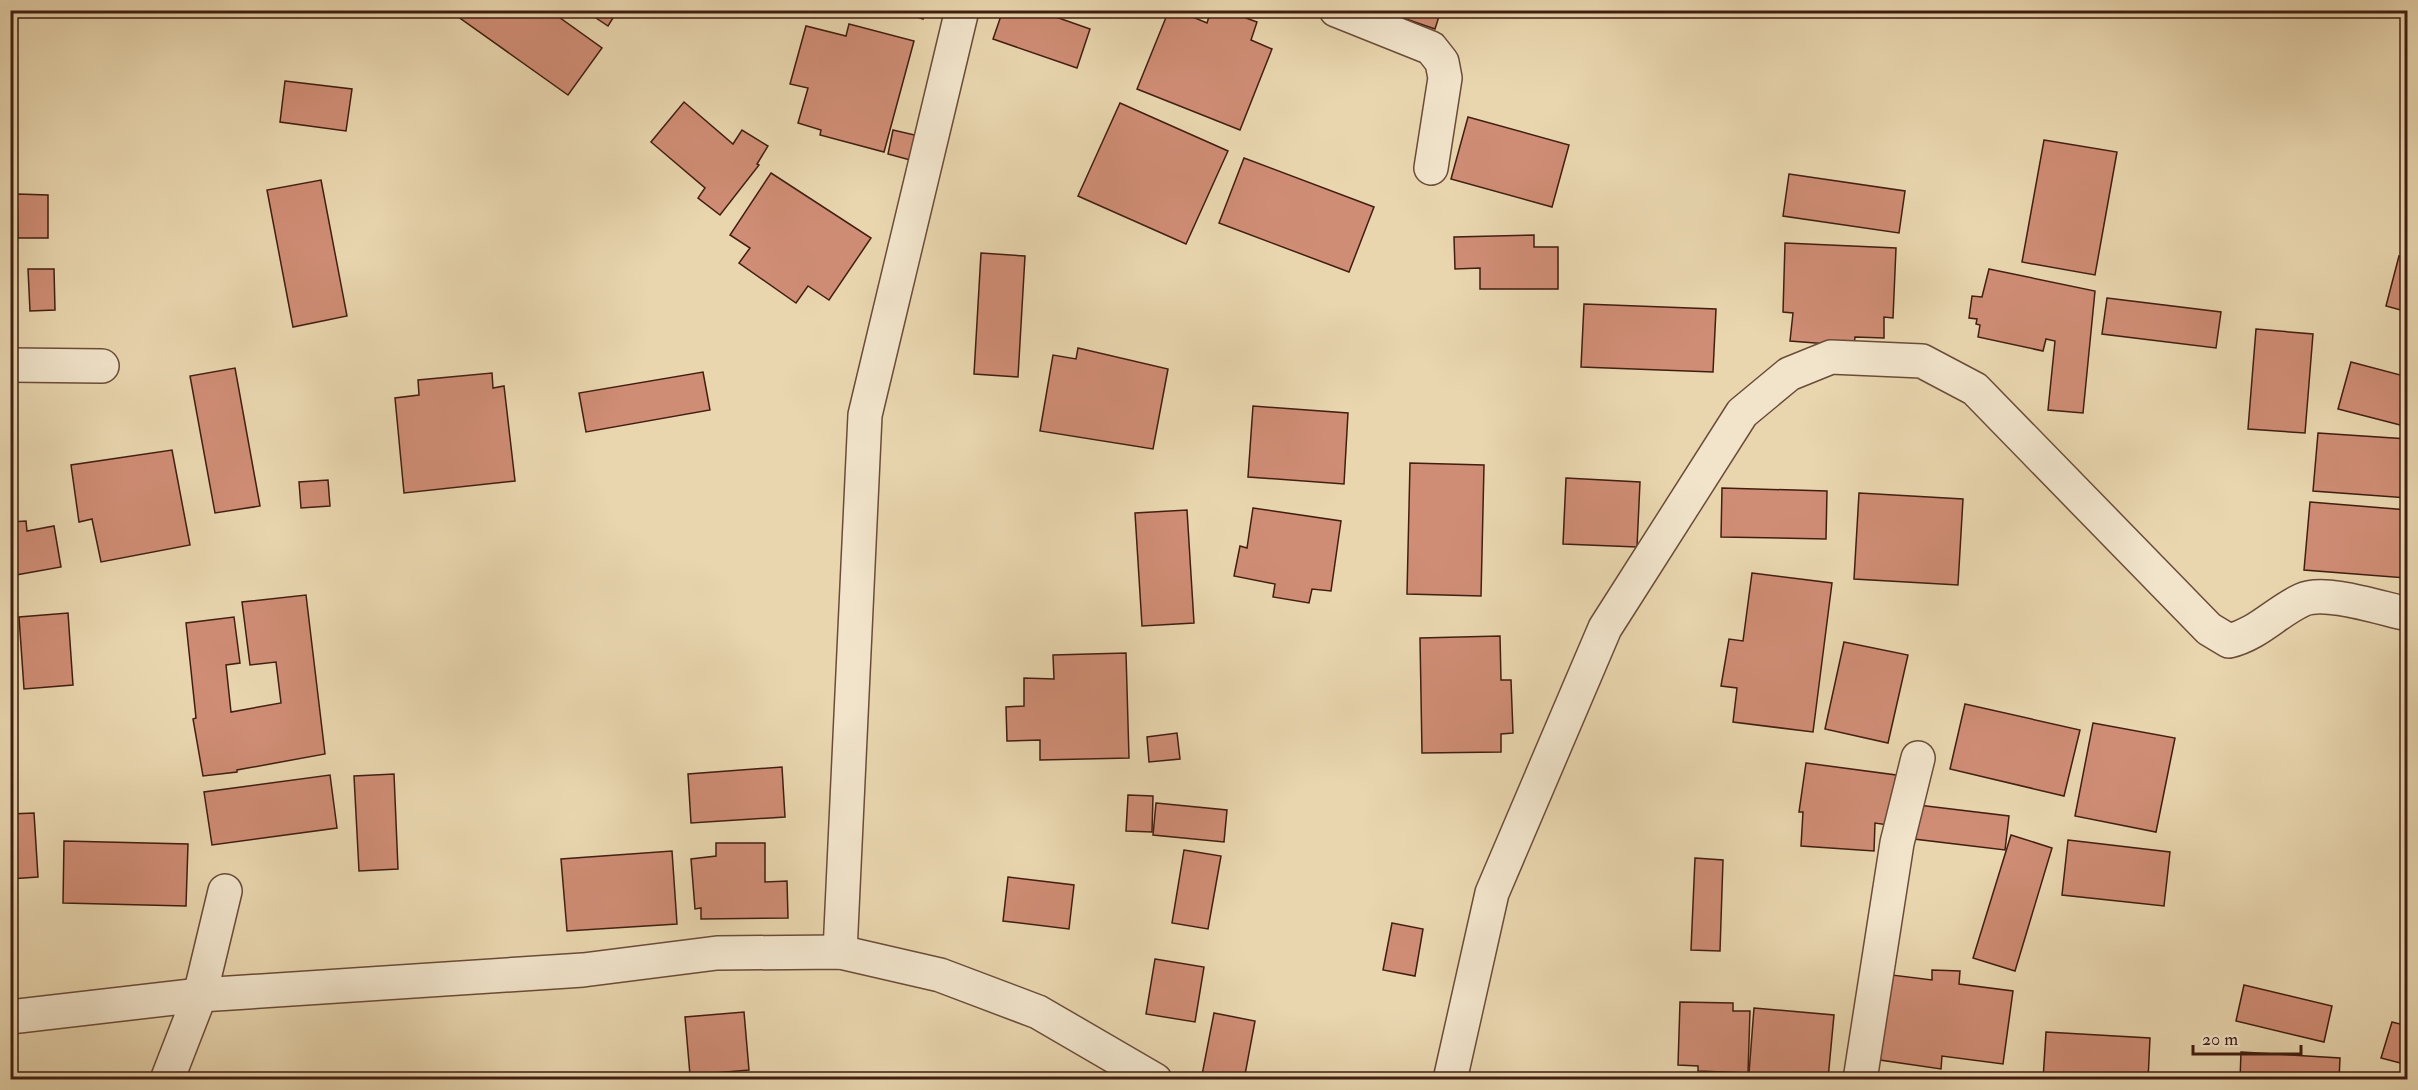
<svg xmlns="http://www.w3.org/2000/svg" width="2418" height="1090" viewBox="0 0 2418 1090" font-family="'IM FELL Double Pica',serif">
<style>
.building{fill:#cf8d75;stroke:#411e10;stroke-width:1.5}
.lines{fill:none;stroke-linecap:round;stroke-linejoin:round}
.street-casing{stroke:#6b4c38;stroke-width:36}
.street{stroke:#f1e4cb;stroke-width:33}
</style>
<rect width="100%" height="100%" fill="#e9d6af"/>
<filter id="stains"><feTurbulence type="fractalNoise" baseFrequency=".00333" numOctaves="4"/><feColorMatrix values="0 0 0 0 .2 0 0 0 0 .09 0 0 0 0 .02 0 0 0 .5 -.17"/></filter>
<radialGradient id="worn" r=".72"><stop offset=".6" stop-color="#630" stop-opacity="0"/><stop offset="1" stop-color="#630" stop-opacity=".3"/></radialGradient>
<g class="building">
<polygon points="461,10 549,10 602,48 568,95 457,16"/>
<polygon points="584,10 618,10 608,26"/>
<polygon points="896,10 925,10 923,19"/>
<polygon points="1003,10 1036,10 1090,29 1077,68 993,39"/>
<polygon points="1169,10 1176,10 1207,23 1211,10 1224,10 1257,22 1251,40 1272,49 1240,130 1137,89"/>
<polygon points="1380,10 1441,10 1435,29"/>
<polygon points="849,24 914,41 884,152 820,135 821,130 798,123 808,88 790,84 806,26 846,36"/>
<polygon points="285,81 352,89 346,131 280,122"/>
<polygon points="684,102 733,144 742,130 768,146 757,164 759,165 720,215 698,198 705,188 651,142"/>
<polygon points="1120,103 1228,151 1186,244 1078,196"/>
<polygon points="1468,117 1569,145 1552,207 1451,179"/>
<polygon points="893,130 919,136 914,161 888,154"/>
<polygon points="2044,140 2117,152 2095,275 2022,262"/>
<polygon points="1244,158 1374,207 1349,272 1219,223"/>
<polygon points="771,173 871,238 829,300 808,286 796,303 739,263 750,248 730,235"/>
<polygon points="1789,174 1905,191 1899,233 1783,216"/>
<polygon points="321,180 347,316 293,327 267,190"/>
<polygon points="17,194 48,195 48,238 18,238"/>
<polygon points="1534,235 1534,247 1558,247 1558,289 1480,289 1480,268 1455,269 1454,237"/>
<polygon points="1785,243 1896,248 1893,318 1884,317 1884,338 1855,337 1854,346 1790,341 1793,313 1783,312"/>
<polygon points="981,253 1025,256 1018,377 974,374"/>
<polygon points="2399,256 2408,258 2408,312 2386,306"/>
<polygon points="28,269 54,269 55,310 30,311"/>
<polygon points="1989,269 2095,291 2083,413 2048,410 2055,341 2046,339 2043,351 1978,337 1980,325 1976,324 1977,319 1969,318 1972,296 1982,297"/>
<polygon points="2107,298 2221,312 2216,348 2102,334"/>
<polygon points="1584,304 1716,309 1713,372 1581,367"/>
<polygon points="2256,329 2313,334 2305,433 2248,429"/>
<polygon points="1078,348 1168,369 1153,449 1040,431 1053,355 1076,359"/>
<polygon points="2351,362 2408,377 2408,427 2338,409"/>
<polygon points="235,368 260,506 215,513 190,376"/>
<polygon points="703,372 710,410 586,432 579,393"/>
<polygon points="492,373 493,388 504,386 515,481 404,493 395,398 419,395 418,380"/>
<polygon points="1253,406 1348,413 1344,484 1248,477"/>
<polygon points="2318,433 2408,439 2408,498 2313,491"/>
<polygon points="172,450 190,545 101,562 92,519 79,522 71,465"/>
<polygon points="1410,463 1484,465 1481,596 1407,594"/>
<polygon points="1566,478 1640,482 1637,547 1563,544"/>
<polygon points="328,480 330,506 301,508 299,482"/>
<polygon points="1722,488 1827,491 1826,539 1721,537"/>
<polygon points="1859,493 1963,499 1958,585 1854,579"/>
<polygon points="2310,502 2408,510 2406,578 2304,570"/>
<polygon points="1253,508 1341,521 1331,591 1312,589 1309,603 1273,597 1275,584 1234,576 1240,546 1247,548"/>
<polygon points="1187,510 1194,623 1142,626 1135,513"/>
<polygon points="26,521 27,531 54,526 61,567 10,576 10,522"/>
<polygon points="1752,573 1832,583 1813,732 1733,722 1737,688 1721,686 1729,639 1743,641"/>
<polygon points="306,595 325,754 237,770 237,772 203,776 193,719 196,718 186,623 234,617 240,663 226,665 231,712 281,703 276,662 250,665 242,602"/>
<polygon points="68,613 73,685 24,689 19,617"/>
<polygon points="1500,636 1501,680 1511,680 1513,733 1501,734 1501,752 1422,753 1420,638"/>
<polygon points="1844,642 1908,655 1888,743 1825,729"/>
<polygon points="1126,653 1129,758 1040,760 1040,740 1007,741 1006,707 1024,706 1024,678 1054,679 1053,655"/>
<polygon points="1965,704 2080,730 2064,796 1950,769"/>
<polygon points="2093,723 2175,738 2156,832 2075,816"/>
<polygon points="1177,733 1180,759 1149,762 1147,737"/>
<polygon points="1806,763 1896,775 1888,825 1875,823 1874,851 1801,846 1803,812 1799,812"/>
<polygon points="782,767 785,817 691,823 688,774"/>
<polygon points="394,774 398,869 359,871 354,776"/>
<polygon points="330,775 337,828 212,845 204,792"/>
<polygon points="1128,795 1153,796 1152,832 1126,831"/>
<polygon points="1156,803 1227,810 1224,842 1153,835"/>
<polygon points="1918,805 2009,816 2005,850 1914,839"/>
<polygon points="34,813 38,877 10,879 10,814"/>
<polygon points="2011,835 2052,848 2015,971 1973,958"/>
<polygon points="2068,840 2170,852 2164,906 2062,895"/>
<polygon points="64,841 188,844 186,906 63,903"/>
<polygon points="716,843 765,843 765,882 787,881 788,918 701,919 701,908 695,909 691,859 716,856"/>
<polygon points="1184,850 1221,856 1208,929 1172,923"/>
<polygon points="672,851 677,924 567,931 561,859"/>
<polygon points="1695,858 1723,860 1720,951 1691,950"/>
<polygon points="1008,877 1074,885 1069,929 1003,921"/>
<polygon points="1392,923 1423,929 1415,976 1383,970"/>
<polygon points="1155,959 1204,967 1195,1022 1146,1014"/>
<polygon points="1932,970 1960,971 1959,984 2013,991 2003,1064 1942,1056 1941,1069 1880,1060 1892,975 1932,980"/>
<polygon points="2244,985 2332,1006 2324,1042 2236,1021"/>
<polygon points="1680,1002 1733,1003 1733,1011 1750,1011 1748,1073 1698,1071 1698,1066 1678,1065"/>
<polygon points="1754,1008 1834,1015 1828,1079 1749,1073"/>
<polygon points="744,1012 749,1070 690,1075 685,1017"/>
<polygon points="1214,1013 1255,1021 1244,1080 1201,1080"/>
<polygon points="2392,1022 2408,1026 2408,1065 2381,1058"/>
<polygon points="2046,1032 2150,1038 2148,1080 2043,1080"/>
<polygon points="2241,1052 2340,1058 2339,1080 2240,1080"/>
</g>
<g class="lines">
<g class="street-casing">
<g id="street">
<polyline points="1336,10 1431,48 1442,62 1445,78 1431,168"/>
<polyline points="10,365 102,366"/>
<polyline points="840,952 865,415 962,10"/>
<polyline points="10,1017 200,995 583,970 717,953 840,952 940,975 1038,1012 1155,1080"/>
<polyline points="167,1080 200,995 225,891"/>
<path d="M1450,1080L1492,893L1605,628L1742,413L1789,374L1831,357L1922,361L1975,389L2209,629L2229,641C2258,634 2276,612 2302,600C2325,589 2383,609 2408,614"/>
<polyline points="1860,1080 1897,843 1918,758"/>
</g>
</g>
<use href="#street" class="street"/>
</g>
<rect width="2418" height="1090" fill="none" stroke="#e9d6af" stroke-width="36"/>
<rect x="12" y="12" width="2394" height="1066" fill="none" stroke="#411e10" stroke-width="3"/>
<rect x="18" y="18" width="2382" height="1054" fill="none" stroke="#411e10" stroke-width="1.5"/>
<path d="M2193 1045v9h108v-9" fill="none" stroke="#411e10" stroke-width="3"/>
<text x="2202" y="1045" font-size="18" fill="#411e10" stroke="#f1e4cb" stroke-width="4.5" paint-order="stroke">20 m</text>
<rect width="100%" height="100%" filter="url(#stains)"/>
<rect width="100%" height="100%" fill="url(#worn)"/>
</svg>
